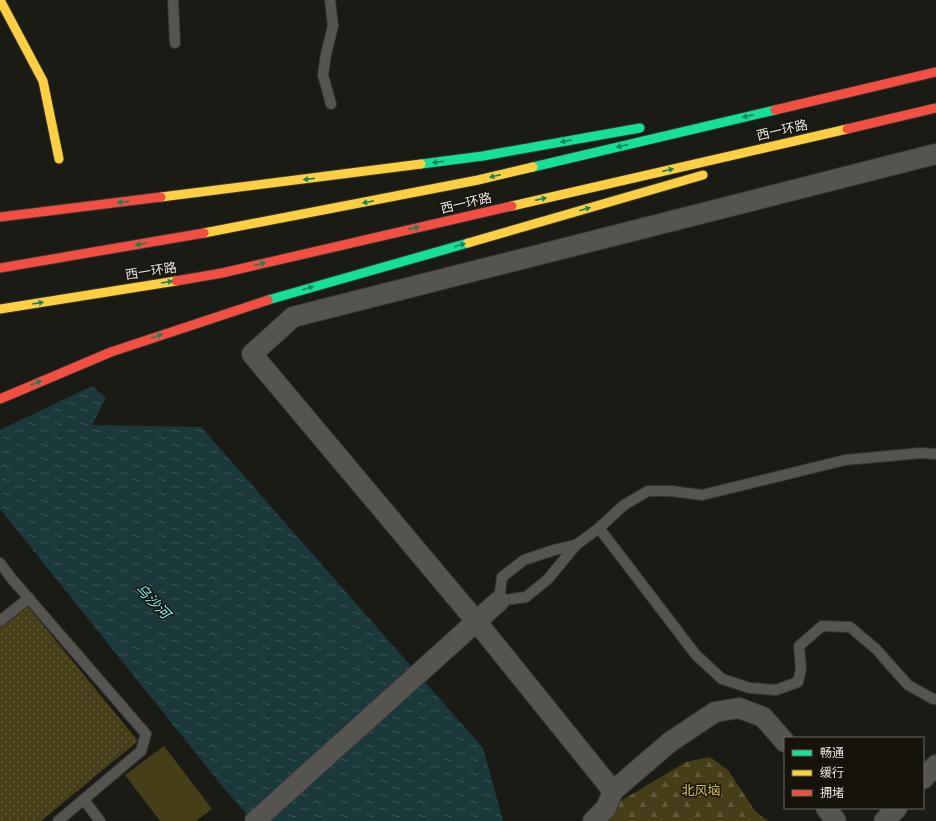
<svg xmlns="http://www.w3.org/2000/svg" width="936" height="821" viewBox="0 0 936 821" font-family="'Space Grotesk','Noto Sans SC',sans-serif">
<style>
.grass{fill:url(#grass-dots)}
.forest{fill:url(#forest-firs)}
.park{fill:#453e19}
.water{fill:url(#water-ripples)}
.pier{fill:#1b1b16}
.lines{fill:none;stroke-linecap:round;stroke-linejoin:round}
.lane-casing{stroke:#363633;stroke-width:12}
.street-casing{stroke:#363633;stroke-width:22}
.fast-casing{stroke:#363633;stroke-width:11}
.slow-casing{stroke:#363633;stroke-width:11}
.jam-casing{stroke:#363633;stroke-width:11}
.lane{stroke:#555450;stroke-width:10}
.street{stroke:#555450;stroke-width:20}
.fast{stroke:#16e098;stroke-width:9}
.slow{stroke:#ffcf43;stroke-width:9}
.jam{stroke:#f24e42;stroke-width:9}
.oneway{fill:#168458}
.labels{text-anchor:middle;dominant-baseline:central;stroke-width:3;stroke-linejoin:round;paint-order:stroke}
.street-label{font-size:13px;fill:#eae9e3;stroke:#15130a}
.park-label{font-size:13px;fill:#d8c25a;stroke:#15130a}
.water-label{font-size:14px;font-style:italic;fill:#83f0fb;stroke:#15130a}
</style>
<defs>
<pattern id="grass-dots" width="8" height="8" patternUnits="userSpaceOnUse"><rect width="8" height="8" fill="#453e19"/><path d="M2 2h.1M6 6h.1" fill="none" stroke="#605a3a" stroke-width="1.8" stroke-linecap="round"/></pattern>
<pattern id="forest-firs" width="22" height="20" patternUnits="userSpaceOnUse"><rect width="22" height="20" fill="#453e19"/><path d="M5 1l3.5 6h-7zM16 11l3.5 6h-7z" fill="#605a3a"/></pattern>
<pattern id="water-ripples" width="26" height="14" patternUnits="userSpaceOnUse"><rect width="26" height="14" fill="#1b383b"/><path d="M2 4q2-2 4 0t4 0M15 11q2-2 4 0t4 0" fill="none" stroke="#3c5557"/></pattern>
</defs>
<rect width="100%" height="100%" fill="#1b1b16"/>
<polygon class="grass" points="25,603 138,741 41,821 0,821 0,624"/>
<polygon class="forest" points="710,757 728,770 755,811 768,821 607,821 619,802 686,762"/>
<polygon class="park" points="164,746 212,809 196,821 160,821 125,775"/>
<polygon class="water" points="0,230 27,330 106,398 92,425 201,427 483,748 503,821 253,821 227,792 0,509"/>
<polygon class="pier" points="0,228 2,229 29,329 94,385 0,430"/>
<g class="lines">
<g class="lane-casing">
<g id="lane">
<polyline points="173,0 175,43"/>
<polyline points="330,0 333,26 326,54 323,75 331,104"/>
<polyline points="599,528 696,655 722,679 750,688 776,690 798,682 801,669 799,646 822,626 850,627 876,649 908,685 933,699 936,699"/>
<polyline points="576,545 599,528 624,505 648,491 671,491 702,495 845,460 921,453 936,454"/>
<polygon points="576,545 548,579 526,597 499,601 502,577 524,560 554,550"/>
<polyline points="0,563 12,579 146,734 141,751 58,821"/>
<polyline points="0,621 29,598"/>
<polyline points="84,800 100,821"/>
</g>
</g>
<g class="street-casing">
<g id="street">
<polyline points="923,779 936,765"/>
<polyline points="613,791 670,742 715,712 739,708 763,717 785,742"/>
<polyline points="826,808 836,821"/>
<polyline points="255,821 499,601"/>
<polyline points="593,821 606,808 613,791 476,621 252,354 293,317 936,154"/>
<polyline points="884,821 897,808"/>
</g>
</g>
<g class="fast-casing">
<g id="fast">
<polyline points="421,164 483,156 640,128"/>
<polyline points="533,167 775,110"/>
<polyline points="268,300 468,243"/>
</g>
</g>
<g class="slow-casing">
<g id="slow">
<polyline points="0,0 43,81 59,159"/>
<polyline points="161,197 421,164"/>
<polyline points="512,206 847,129"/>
<polyline points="204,233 478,180 533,167"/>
<polyline points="468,243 703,175"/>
<polyline points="0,309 176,281"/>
</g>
</g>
<g class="jam-casing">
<g id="jam">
<polyline points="775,110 936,72"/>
<polyline points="847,129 936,108"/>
<polyline points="0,217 161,197"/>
<polyline points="0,268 204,233"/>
<polyline points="176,281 222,273 512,206"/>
<polyline points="0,399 111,352 268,300"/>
</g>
</g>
<use href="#lane" class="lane"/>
<use href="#street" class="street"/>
<use href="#fast" class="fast"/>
<use href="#slow" class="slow"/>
<use href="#jam" class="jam"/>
</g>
<defs><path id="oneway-solid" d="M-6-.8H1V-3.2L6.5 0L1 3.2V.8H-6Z"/></defs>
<g class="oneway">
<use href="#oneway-solid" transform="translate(748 116) rotate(167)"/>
<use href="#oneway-solid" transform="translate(566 141) rotate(170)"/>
<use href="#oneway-solid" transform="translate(622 146) rotate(167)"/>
<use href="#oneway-solid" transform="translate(438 162) rotate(173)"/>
<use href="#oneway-solid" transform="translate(668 170) rotate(-13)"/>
<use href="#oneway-solid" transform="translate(495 176) rotate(167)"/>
<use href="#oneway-solid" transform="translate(309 179) rotate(173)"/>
<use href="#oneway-solid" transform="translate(541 199) rotate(-13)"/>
<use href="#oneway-solid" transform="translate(123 202) rotate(173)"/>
<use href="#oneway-solid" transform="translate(368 202) rotate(169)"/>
<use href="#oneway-solid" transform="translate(585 209) rotate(-16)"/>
<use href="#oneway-solid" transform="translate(414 228) rotate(-13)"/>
<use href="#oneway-solid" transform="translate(141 244) rotate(170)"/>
<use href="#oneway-solid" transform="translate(460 245) rotate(-16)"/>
<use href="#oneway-solid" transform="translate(260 264) rotate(-13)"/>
<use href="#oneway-solid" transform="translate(167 282) rotate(-9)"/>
<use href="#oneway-solid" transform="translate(308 288) rotate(-16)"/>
<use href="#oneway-solid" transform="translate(38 303) rotate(-9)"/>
<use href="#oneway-solid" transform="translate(157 336) rotate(-19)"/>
<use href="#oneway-solid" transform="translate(36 383) rotate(-22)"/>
</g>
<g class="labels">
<g class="street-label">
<text transform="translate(782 130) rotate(-13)">西一环路</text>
<text transform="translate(466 203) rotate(-13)">西一环路</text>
<text transform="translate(151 271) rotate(-9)">西一环路</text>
</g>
<g class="park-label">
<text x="701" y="790">北风垴</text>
</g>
<g class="water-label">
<text transform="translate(153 601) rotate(46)">乌沙河</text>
</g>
</g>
<rect x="784" y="737" width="140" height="72" fill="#15130a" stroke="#6a6961"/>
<rect x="792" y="750" width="20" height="6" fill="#16e098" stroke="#6a6961"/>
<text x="820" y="757" font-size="12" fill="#eae9e3">畅通</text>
<rect x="792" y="770" width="20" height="6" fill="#ffcf43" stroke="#6a6961"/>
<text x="820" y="777" font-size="12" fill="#eae9e3">缓行</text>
<rect x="792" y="790" width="20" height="6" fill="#f24e42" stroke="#6a6961"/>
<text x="820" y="797" font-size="12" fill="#eae9e3">拥堵</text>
</svg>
